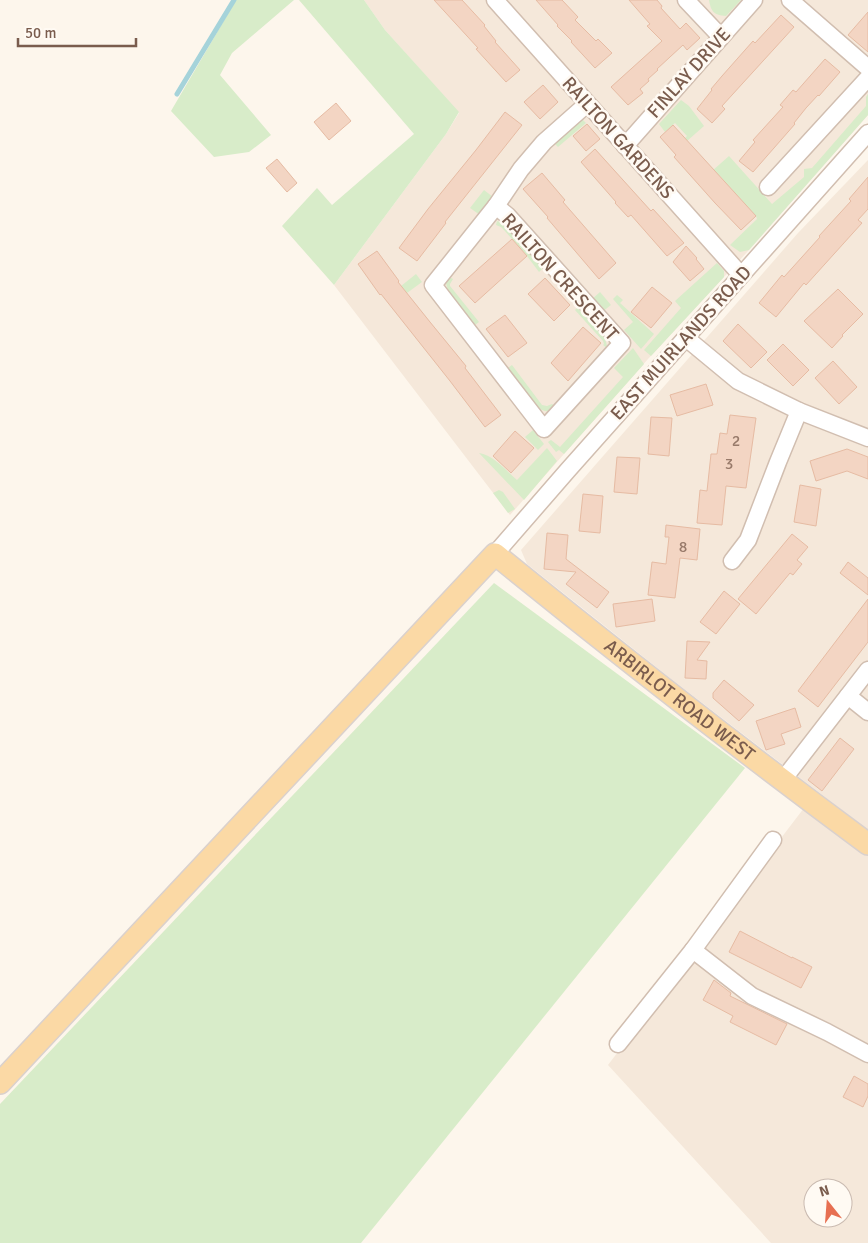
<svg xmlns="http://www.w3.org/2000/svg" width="868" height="1243" viewBox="0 0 868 1243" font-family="Signika,sans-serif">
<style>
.residential{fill:#f5e8da;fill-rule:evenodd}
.green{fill:#d8ecc9}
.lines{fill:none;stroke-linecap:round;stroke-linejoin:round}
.stream{stroke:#a5d3da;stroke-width:5}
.building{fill:#f3d5c3;stroke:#e6bba3}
.minor-casing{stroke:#d1beb0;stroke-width:19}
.major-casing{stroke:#dad1cd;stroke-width:24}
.minor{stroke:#fff;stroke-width:16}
.major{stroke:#fbd9a5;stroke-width:21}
.labels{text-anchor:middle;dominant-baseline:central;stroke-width:5;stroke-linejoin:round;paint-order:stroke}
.number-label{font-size:16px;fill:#987a6a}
.street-label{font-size:19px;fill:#7a5c4d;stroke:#fffaf3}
</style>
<rect width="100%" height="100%" fill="#fdf6ec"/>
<g class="residential">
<polygon points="364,0 868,0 868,115 749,250 648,359 510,515 334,285 446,134 459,113 385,30"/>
<polygon points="868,160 868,830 675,682 527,564 521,550 798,233"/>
<path d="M804,808L868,844V1243H771L608,1065ZM813,1188H843V1218H813Z"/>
</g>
<g class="green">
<polygon points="236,0 294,0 232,53 220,75 271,135 249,152 214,157 171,111"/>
<polygon points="299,0 364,0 385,30 459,112 446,134 334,285 282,226 317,188 332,205 414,134"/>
<path d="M709,0H741L726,16C714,15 711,12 709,0Z"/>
<polygon points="868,94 868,115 749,250 740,252 730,245 757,219 756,216 727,184 720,176 717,177 712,171 729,156 772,204 804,177 804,169 812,168 866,106 866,97"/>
<polygon points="681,100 689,106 704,126 687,141 685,138 687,136 675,123 665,132 659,124"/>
<polygon points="582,119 586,123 558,147 554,143"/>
<polygon points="484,190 493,197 480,215 470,208"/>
<polygon points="497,221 506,224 544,267 539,272 527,256 504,230 501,227 496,225"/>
<polygon points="717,263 724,271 724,277 651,356 644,350 681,308 675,301"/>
<polygon points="416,274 422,282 407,293 401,286"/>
<polygon points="449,277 453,279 450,284 450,286 479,322 475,325 448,291 446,283"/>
<polygon points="600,292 611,305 602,312 591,300"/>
<polygon points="617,295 623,300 620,303 654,334 641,349 624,330 633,322 613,299"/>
<path d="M578,307C587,317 608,335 607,348L603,345L604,344L603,341L575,310Z"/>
<polygon points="633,348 644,364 564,454 559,450 556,452 548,442 551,440 560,447 623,377 614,368"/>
<path d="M512,365L542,405L547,406L552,404L555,406C550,413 545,412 538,408L508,368Z"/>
<polygon points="533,430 544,444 538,450 525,437"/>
<path d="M547,448L557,461L524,500L479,453C494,455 506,471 517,480Z"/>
<polygon points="499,490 503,492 515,509 508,513 493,493"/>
<polygon points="494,583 745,768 361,1243 0,1243 0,1104"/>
</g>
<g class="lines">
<polyline class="stream" points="177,94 234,0"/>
</g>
<g class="building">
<polygon points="434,0 462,0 485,25 484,26 496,41 495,42 520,70 506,82 476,49 478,48"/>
<polygon points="536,0 562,0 578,17 575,20 596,41 598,39 612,53 595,68 571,42 572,41 557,26 558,25"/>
<polygon points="629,0 657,0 662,6 661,8 680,29 686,23 700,38 687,50 683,45 657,69 658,70 648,79 649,81 640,89 643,93 628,105 611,87 662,41 647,26 650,24"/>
<polygon points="868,12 868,52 848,35"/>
<polygon points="781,15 794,27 722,106 725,109 712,123 697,109 712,90 711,89 722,76 753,41 755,43"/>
<polygon points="825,59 840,72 819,96 818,95 806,108 794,123 795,124 753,172 739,161 755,142 753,140 783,107 780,105 793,90 796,92"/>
<polygon points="543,85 558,102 540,119 524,102"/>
<polygon points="336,103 351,121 329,140 314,122"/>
<polygon points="505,112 522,125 445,222 446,223 417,261 399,248 428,209 476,150"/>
<polygon points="587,124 600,139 586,151 573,136"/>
<polygon points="673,125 756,216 741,230 715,203 674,157 676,155 660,137"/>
<polygon points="595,149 651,211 653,209 684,243 667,256 631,215 628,217 615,203 616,202 581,162"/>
<polygon points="277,159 297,183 287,192 266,168"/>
<polygon points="542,173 565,200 563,202 616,263 599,279 547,218 548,217 523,189"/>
<polygon points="868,177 868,209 858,220 862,223 806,285 804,283 776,317 759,303 782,275 784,277 820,237 819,236 851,201 849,199"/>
<polygon points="512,239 527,256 475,303 459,286"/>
<polygon points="686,246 697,258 696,259 704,269 690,281 673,262"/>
<polygon points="377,251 399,281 398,282 430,322 466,366 465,368 501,415 485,427 450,381 381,294 380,295 358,264"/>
<polygon points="545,278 570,305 554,321 528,294"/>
<polygon points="652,287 672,303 651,328 631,312"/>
<polygon points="838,289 863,314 842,335 843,336 832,348 804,321"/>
<polygon points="505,315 527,343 508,357 486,329"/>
<polygon points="738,324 767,352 751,368 723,341"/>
<polygon points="583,327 601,343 568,381 551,363"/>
<polygon points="783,344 809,370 793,386 767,360"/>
<polygon points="833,361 857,387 839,404 815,378"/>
<polygon points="706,384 713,405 677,416 670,395"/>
<polygon points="730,415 756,418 746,488 726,486 722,525 697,523 700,490 707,491 711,454 717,454 720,433 727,434"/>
<polygon points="651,417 672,418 669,456 648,454"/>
<polygon points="515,431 534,448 511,473 493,456"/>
<polygon points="847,449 868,457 868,479 847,471 816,481 810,461"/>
<polygon points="617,457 640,458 637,494 614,492"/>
<polygon points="800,485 821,489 816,526 794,522"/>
<polygon points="583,494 603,496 600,533 579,531"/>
<polygon points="666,525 700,529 697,560 680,558 675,598 648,595 652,562 666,564 669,537 665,537"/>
<polygon points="547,533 568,535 566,559 609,592 597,608 566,584 576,572 544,569"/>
<polygon points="792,534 808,547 797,560 802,564 793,575 790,573 756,614 738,599"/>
<polygon points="848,562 868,578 868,595 840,573"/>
<polygon points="724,591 740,604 716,634 700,622"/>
<polygon points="652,599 655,621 616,627 613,604"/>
<polygon points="868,599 868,642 818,707 798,691"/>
<polygon points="687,641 710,642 697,660 707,661 706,679 685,678"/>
<polygon points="724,680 754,705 739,721 713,698 713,693"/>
<polygon points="795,708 801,727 781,734 785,744 766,750 756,721"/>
<polygon points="840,738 854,749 822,791 808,780"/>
<polygon points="740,931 792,958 792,957 812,967 801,988 729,952"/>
<polygon points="714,980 731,993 730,996 787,1024 776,1045 730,1022 733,1016 703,1000"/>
<polygon points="854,1076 868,1084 868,1096 863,1107 843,1097"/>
</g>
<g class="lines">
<g class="minor-casing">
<g id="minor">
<polyline points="495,0 741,275"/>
<polyline points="686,0 721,37"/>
<polyline points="790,0 868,68"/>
<polyline points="625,146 754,0"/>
<polyline points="768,187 868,78"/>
<polygon points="496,206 508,216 622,343 544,429 433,285"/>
<polyline points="496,206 521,169 544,142 587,104"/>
<polyline points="686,338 738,381 799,411 868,438"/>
<polyline points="495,554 568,470 868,133"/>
<polyline points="732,561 748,540 778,462 799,411"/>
<polyline points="848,696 868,712"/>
<polyline points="782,781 868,670"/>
<polyline points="773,840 693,950 752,996 827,1032 868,1054"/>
<polyline points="618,1044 693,950"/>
</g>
</g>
<g class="major-casing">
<g id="major">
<path id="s1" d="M0,1083L495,554C617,653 741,750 868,844"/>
</g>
</g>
<use href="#minor" class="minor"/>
<use href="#major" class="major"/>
</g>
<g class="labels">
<g class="number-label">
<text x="736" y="441">2</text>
<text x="729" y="464">3</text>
<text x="683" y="547">8</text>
</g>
<g class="street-label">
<text transform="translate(689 73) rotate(-48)">FINLAY DRIVE</text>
<text transform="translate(618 138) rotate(48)">RAILTON GARDENS</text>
<text transform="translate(560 277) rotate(48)">RAILTON CRESCENT</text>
<text transform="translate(681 343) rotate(-48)">EAST MUIRLANDS ROAD</text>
<text stroke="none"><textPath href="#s1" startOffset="960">ARBIRLOT ROAD WEST</textPath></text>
</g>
</g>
<g transform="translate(828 1203) rotate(343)"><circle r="24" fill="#fffaf3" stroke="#cabbb1"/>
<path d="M0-4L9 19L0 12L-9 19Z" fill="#e76f51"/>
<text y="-8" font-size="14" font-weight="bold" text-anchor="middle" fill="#7a5c4d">N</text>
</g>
<path d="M18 38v8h118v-8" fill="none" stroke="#7a5c4d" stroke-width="2.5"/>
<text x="25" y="38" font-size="15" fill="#7a5c4d" stroke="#fffaf3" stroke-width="4" paint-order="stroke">50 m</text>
</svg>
